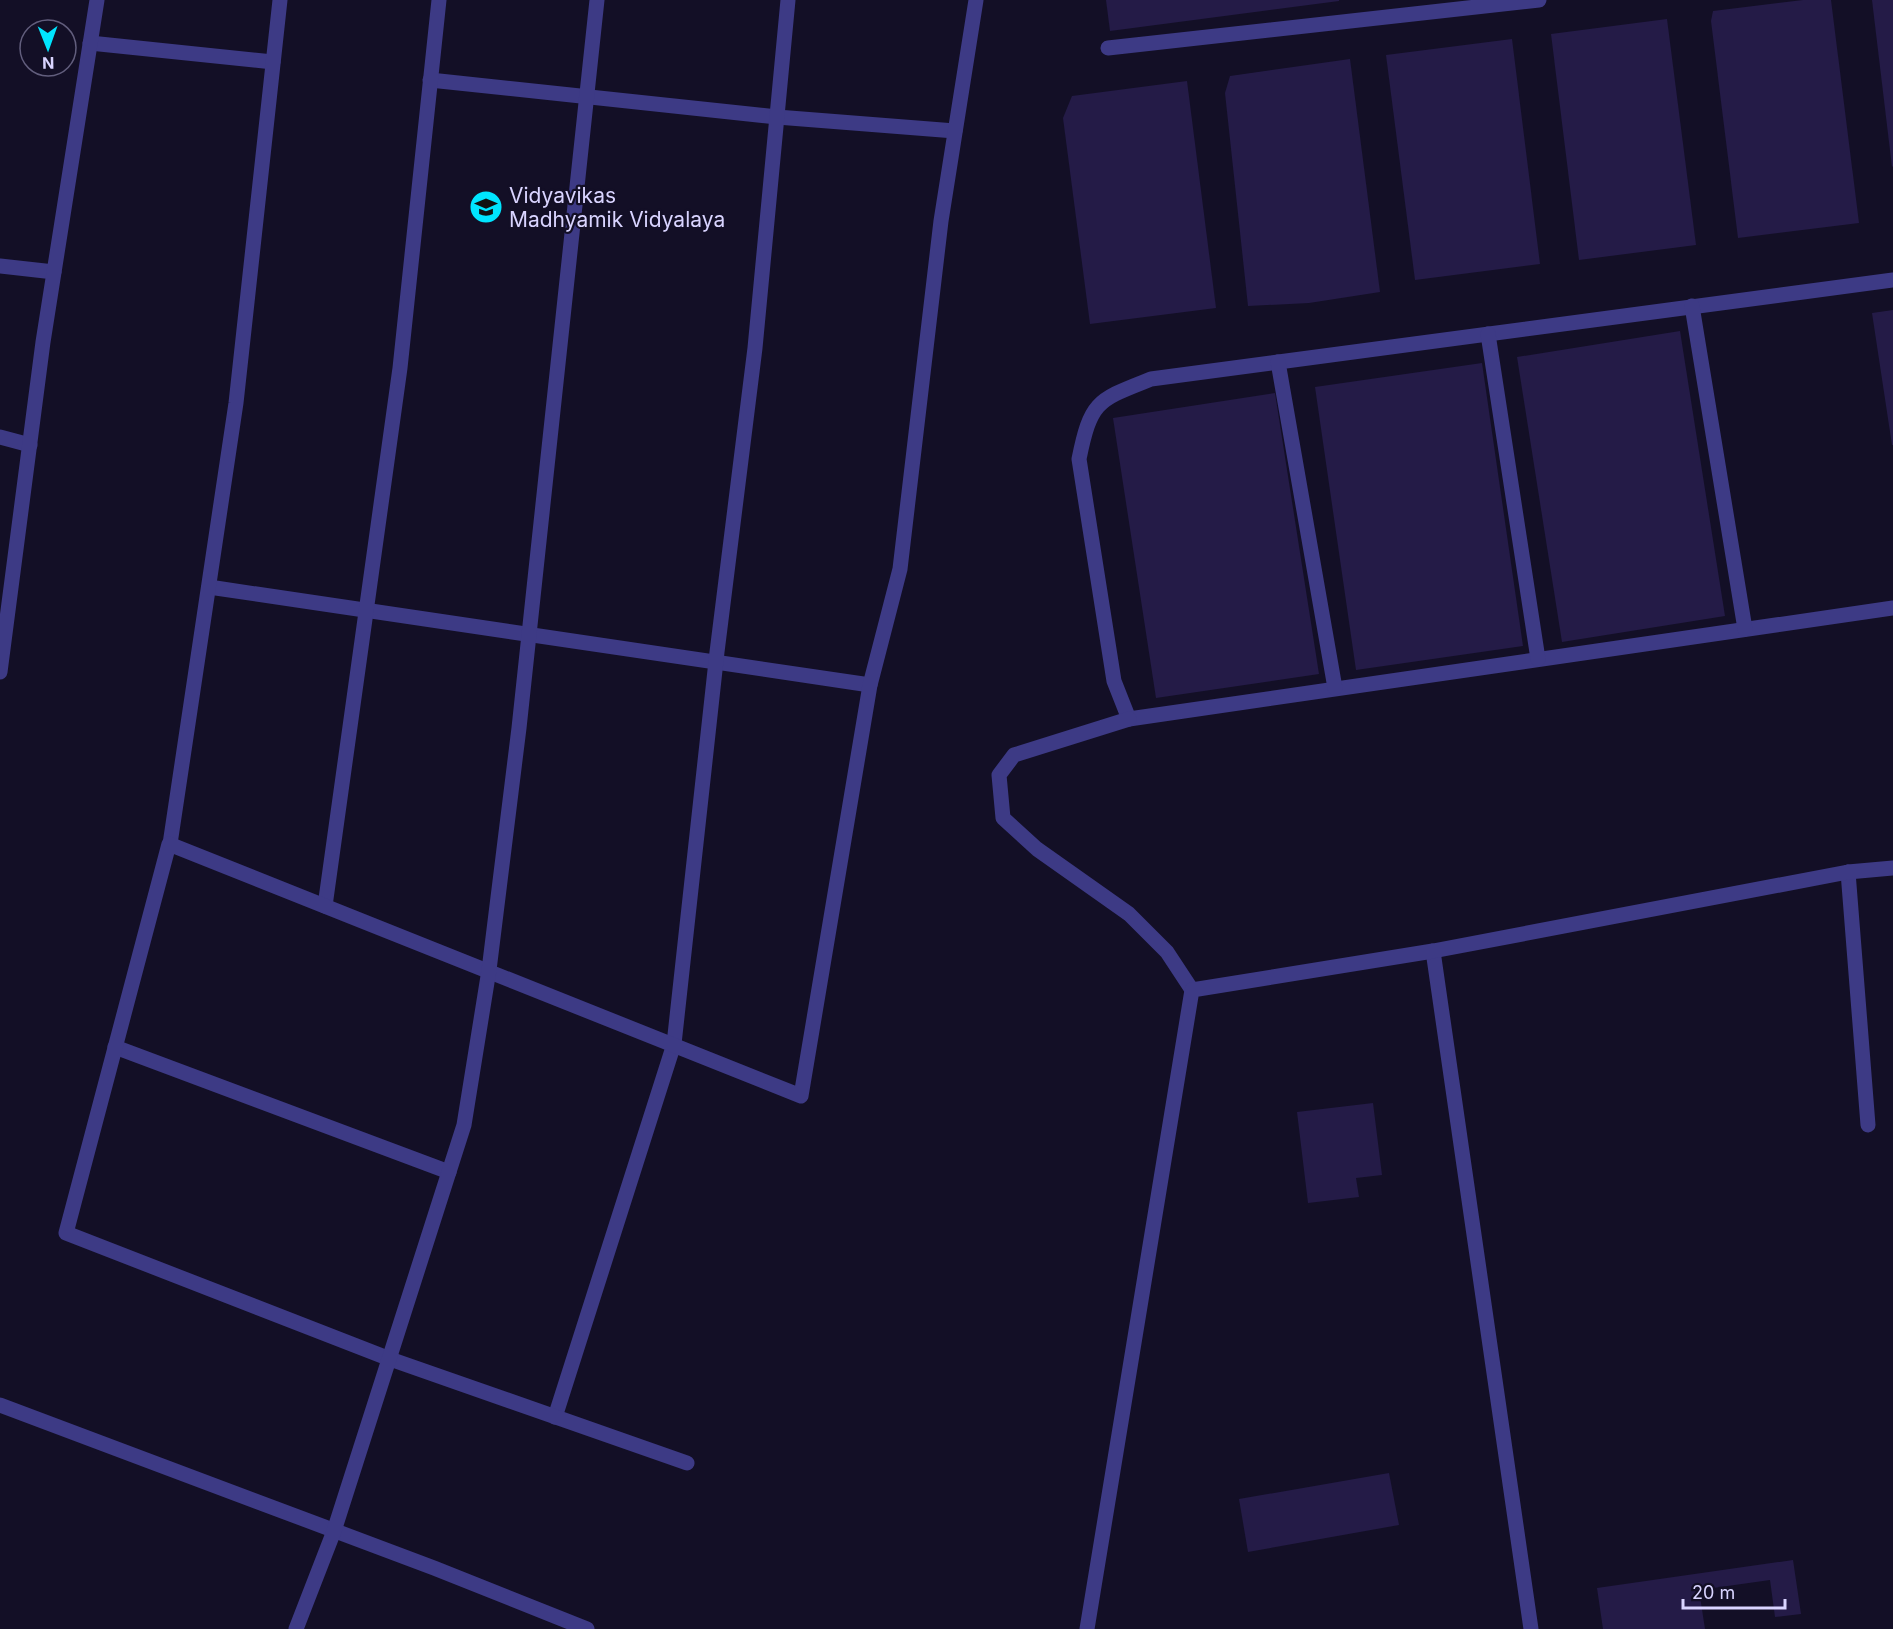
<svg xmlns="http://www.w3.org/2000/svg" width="1893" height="1629" viewBox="0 0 1893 1629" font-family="Inter,sans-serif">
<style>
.building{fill:#241b47}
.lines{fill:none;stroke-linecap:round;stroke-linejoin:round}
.minor{stroke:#3d3a85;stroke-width:15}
.labels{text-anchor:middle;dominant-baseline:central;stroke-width:4.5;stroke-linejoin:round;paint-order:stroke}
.poi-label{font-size:21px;fill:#d9d4ff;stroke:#130f26;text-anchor:start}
</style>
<rect width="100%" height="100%" fill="#130f26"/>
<g class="building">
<polygon points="1106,0 1339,0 1339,1 1110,31"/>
<polygon points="1803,0 1831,0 1859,223 1738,238 1711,21 1713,11"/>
<polygon points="1872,0 1893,0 1893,166 1892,167"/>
<polygon points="1667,19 1696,245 1579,260 1551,34"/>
<polygon points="1512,39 1540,264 1415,280 1386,55"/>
<polygon points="1350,59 1380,292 1309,303 1248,306 1225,93 1230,76"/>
<polygon points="1187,81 1216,308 1090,324 1063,118 1072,96"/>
<polygon points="1893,310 1893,445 1892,445 1872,313"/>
<polygon points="1680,331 1725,616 1562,642 1517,357"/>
<polygon points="1482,363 1523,646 1356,670 1315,387"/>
<polygon points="1275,393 1319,674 1156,698 1113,418"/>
<polygon points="1373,1103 1382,1175 1356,1178 1359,1197 1308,1203 1297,1112"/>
<polygon points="1389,1473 1399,1525 1248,1552 1239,1499"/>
<polygon points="1793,1560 1801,1614 1775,1617 1770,1580 1699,1590 1705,1629 1603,1629 1597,1588"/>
</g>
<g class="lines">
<g class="minor">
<polyline points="90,43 273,62"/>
<polyline points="1108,48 1539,0"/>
<polyline points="430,80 777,117 955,131"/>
<polyline points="0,266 54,272"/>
<path d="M1893,280L1151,379C1098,400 1091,400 1079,459L1114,681L1129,719L1893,608"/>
<polyline points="1692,306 1745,629"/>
<polyline points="1488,334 1538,659"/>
<polyline points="1278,362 1335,688"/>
<polyline points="0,437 30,445"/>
<polyline points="209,587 870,685"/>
<polyline points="0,672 43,342 97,0"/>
<polyline points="1129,719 1014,755 999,775 1003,818 1037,849 1129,914 1167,952 1192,990"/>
<polyline points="170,844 236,403 280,0"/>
<polyline points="1848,872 1868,1125"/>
<polyline points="325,906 400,368 439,0"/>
<polyline points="1433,951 1531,1629"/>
<polyline points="115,1047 449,1172"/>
<polyline points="0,1405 434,1568 587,1629"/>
<polyline points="555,1417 674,1044 717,652 755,348 788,0"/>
<polyline points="687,1463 390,1359 66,1233 169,844 801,1096 870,685 900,569 941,221 976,0"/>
<polyline points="296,1629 334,1531 464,1125 489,970 519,728 597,0"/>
<polyline points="1087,1629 1192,990 1433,951 1848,872 1893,868"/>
</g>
</g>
<defs>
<g id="university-disc" transform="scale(1.725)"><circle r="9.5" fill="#00e5ff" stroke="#130f26"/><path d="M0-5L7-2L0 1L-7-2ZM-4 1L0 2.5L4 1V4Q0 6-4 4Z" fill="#111"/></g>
</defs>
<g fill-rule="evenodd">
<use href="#university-disc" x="486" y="207"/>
</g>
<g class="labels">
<g class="poi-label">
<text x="509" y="195">Vidyavikas<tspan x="509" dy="24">Madhyamik Vidyalaya</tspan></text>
</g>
</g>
<g transform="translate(48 48) rotate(179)"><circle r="28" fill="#130f26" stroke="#625e7d" stroke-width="1.5"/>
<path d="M0-4.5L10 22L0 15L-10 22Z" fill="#00e5ff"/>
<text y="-9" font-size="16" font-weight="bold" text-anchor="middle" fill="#d9d4ff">N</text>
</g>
<path d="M1683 1599v9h102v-9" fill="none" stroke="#d9d4ff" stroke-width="3"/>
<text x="1692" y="1599" font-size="18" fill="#d9d4ff" stroke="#130f26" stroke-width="4.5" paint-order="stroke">20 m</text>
</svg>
